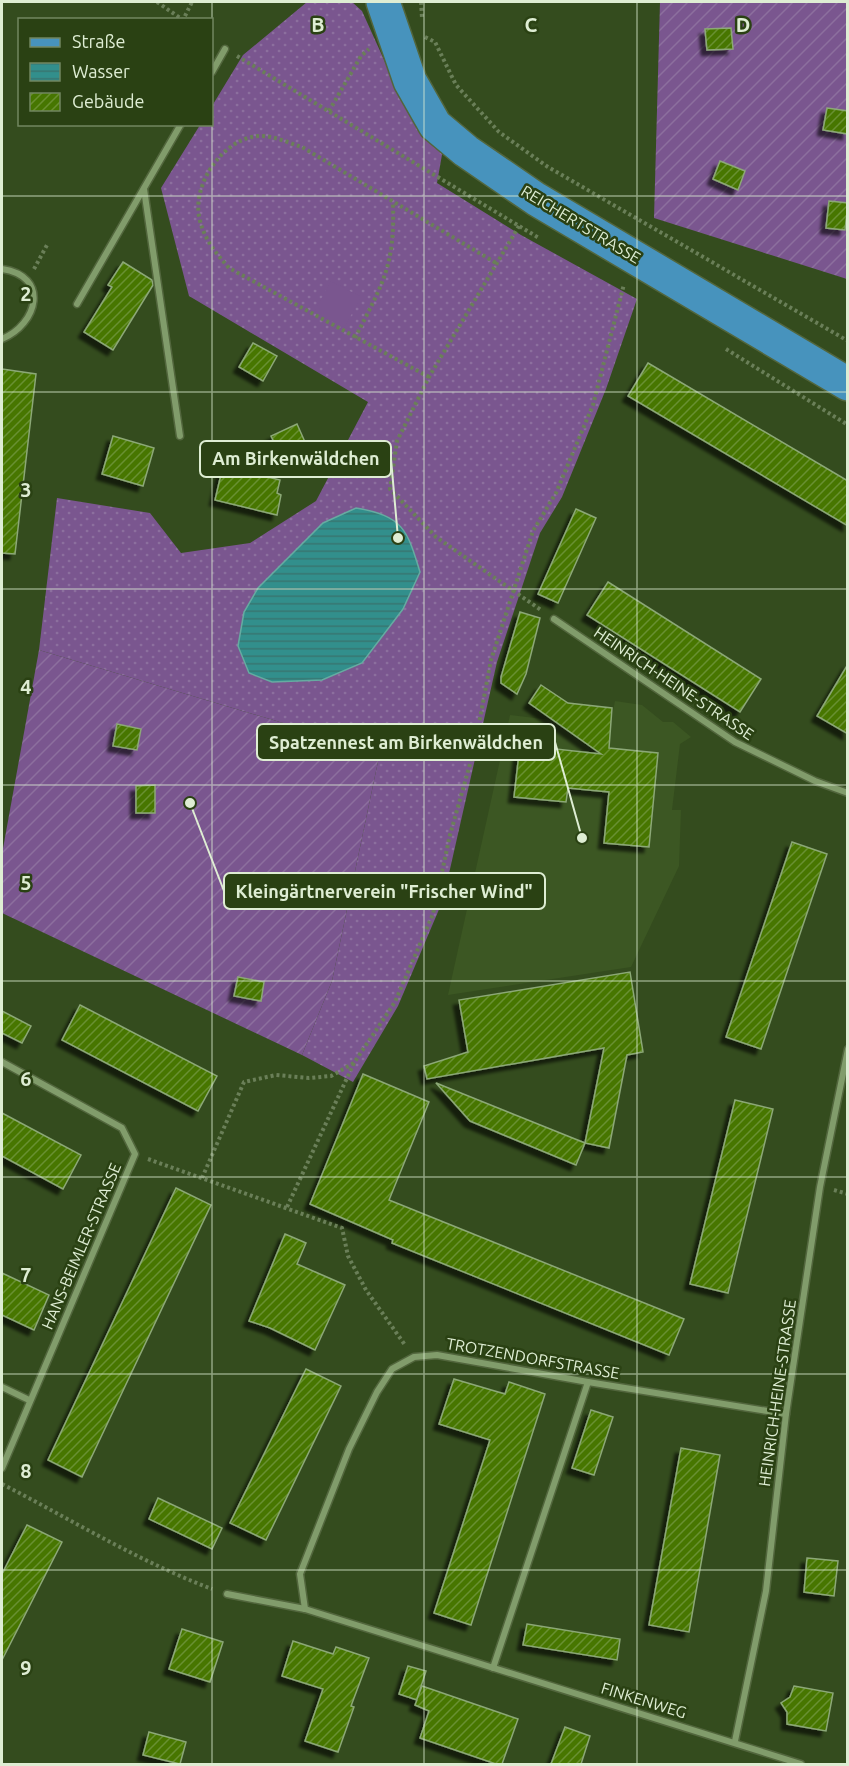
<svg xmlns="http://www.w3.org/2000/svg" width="849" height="1766" viewBox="0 0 849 1766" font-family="Ubuntu,sans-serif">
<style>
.built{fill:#3c5723}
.grass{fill:url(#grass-dots)}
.garden{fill:url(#garden-furrows)}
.pitch{fill:#7a568f}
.water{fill:url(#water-rules);stroke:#66aba1;stroke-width:1.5}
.building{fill:url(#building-hatch);stroke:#8ca877;stroke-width:1.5;filter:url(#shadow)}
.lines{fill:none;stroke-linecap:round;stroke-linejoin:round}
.street-casing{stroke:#52663d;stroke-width:9}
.primary-casing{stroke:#52663d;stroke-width:36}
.path{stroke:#6a7f58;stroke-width:4;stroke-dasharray:3 3;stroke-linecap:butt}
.street{stroke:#819c6b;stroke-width:6}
.primary{stroke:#4793bd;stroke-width:33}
.grid{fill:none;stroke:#deedd3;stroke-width:1.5;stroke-opacity:0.55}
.labels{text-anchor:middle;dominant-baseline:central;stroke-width:5;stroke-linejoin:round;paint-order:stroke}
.street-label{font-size:16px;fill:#deedd3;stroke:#2a4113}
.grid-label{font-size:20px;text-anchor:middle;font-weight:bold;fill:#deedd3;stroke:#2a4113;stroke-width:5;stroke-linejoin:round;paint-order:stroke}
.leader{fill:none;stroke:#deedd3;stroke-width:2}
.callout-dot{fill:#deedd3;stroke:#2a4113;stroke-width:2}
.callout{fill:#2a4113;stroke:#deedd3;stroke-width:2}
.callout-label{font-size:18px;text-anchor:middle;font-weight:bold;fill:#deedd3}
</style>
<defs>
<pattern id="grass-dots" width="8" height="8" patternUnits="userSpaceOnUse" patternTransform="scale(1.5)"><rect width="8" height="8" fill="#7a568f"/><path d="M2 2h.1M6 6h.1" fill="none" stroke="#8c6f9e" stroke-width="1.8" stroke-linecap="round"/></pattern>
<pattern id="garden-furrows" width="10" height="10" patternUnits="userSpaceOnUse" patternTransform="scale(1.5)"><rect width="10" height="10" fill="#7a568f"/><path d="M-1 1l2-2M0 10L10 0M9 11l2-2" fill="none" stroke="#8c6f9e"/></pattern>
<pattern id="water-rules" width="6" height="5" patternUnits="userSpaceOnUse" patternTransform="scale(1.5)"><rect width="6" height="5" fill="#328f8c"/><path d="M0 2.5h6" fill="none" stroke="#387671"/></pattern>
<pattern id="building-hatch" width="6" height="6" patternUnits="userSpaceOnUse" patternTransform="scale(1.5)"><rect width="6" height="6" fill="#467600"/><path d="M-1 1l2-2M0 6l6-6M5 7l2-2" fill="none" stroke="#699030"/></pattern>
<filter id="shadow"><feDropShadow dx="-5.5" dy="5.5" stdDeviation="1.5" flood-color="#0009"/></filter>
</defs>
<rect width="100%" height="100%" fill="#344c1e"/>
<polygon class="built" points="615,701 642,705 663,722 673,722 691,737 680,744 672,810 681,810 679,866 631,967 448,995 510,715 610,727"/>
<polygon class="grass" points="307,2 352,2 362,11 399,93 443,149 437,183 521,235 637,299 606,389 562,497 540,533 497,662 443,900 398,1006 353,1082 302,1055 332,981 380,752 39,650 57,498 150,513 181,553 250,543 316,501 368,402 189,296 161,188 200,125 212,124 212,106 243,55"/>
<g class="garden">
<polygon points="660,2 847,2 847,279 654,218"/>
<polygon points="39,650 380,752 332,981 302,1055 2,913 2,854"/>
</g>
<polygon class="pitch" points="331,281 361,297 344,328 314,312"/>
<path class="water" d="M356,508C403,516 407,529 420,572L403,609L362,663L322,680L272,682L249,673L238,646L244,612L258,588L323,523Z"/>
<g class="building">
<polygon points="731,28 733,49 707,50 705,29"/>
<polygon points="827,108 848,111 848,134 823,130"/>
<polygon points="720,161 745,171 738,190 713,179"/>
<polygon points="829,201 848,203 845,230 826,228"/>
<polygon points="123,262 152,280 153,285 113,350 84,332 112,287 108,285"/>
<polygon points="253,343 277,356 263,381 239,367"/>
<polygon points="648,363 848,481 848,526 628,396"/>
<polygon points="2,369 36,374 15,554 2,553"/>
<polygon points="297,424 309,451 274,466 278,450 271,436"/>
<polygon points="113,436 154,448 143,486 102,474"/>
<polygon points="223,466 280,480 277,493 281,495 277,515 215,500"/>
<polygon points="576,509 596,518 558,603 538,594"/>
<polygon points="608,582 761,679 740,712 587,615"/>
<polygon points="520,612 540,618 526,674 517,694 501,683 501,677"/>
<polygon points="848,664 848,734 817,716"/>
<polygon points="541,685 568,703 612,708 609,748 658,753 649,847 604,843 609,792 568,788 566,802 514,797 520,745 601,754 529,703"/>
<polygon points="117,724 141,729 137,750 113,746"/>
<polygon points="155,785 155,813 136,813 136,786"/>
<polygon points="792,842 827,854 761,1049 726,1037"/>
<polygon points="630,972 643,1052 627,1055 609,1148 585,1143 604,1048 427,1079 424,1066 468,1052 459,1000"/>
<polygon points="238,977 264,982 261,1001 234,996"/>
<polygon points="80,1005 217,1076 198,1111 62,1040"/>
<polygon points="2,1011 31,1026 22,1043 2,1033"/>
<polygon points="363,1074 429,1102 389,1200 684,1319 669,1355 392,1243 393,1240 310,1204"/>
<polygon points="436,1083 585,1143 576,1165 470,1121"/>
<polygon points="735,1100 773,1109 728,1293 690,1284"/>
<polygon points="2,1113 81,1155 63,1189 2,1156"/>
<polygon points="176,1188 211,1205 82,1477 48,1460"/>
<polygon points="285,1234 306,1243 297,1264 345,1285 315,1350 270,1328 249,1321"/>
<polygon points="2,1273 49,1295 34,1330 2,1315"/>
<polygon points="306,1369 341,1386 266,1540 230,1523"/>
<polygon points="454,1379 505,1394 509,1382 545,1394 471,1625 434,1613 490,1440 439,1424"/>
<polygon points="591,1410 613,1417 594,1475 572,1468"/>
<polygon points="681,1448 720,1455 689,1632 649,1625"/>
<polygon points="158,1498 222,1528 212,1549 149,1519"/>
<polygon points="27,1525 62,1542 2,1660 2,1574"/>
<polygon points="807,1558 838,1561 834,1596 804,1592"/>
<polygon points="527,1624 620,1639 617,1660 523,1645"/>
<polygon points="182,1629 223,1642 210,1682 169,1669"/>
<polygon points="293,1641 333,1654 336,1647 369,1658 351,1706 354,1707 338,1752 305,1741 323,1689 282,1676"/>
<polygon points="408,1666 426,1671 417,1699 422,1686 518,1719 502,1764 496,1764 420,1738 429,1711 415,1705 417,1700 399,1694"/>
<polygon points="794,1686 833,1693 826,1731 787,1724 787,1712 781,1703 790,1697"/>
<polygon points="565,1727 590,1736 581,1764 551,1764"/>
<polygon points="149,1732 186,1742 180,1764 143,1755"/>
</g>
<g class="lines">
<g class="street-casing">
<g id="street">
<polyline points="212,72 225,49"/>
<polyline points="144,189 180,436"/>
<path d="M2,269C50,276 38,324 2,339"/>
<polyline points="77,304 181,124"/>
<polyline points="554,619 735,742 815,781 848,793"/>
<polyline points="2,1062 122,1128 135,1154 2,1468"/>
<polyline points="2,1387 29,1400"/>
<polyline points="227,1594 305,1609 801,1764"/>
<polyline points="305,1609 300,1574 349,1449 377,1392 392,1369 414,1357 437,1355 588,1382 786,1414"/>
<polyline points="493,1668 588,1382"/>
<polyline points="735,1741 766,1591 786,1414 820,1187 848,1049"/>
</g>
</g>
<g class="primary-casing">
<polyline id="primary" points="383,2 410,81 435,125 466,151 536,199 848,384"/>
</g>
<g class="path">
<polyline points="157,2 183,20 192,2"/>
<polyline points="421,2 422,18"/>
<polyline points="425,37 435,42 456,85 499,132 548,167 848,341"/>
<polyline points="237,56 539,238"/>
<polyline points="329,111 361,56 369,49"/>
<polyline points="519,226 429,377 397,441 390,489 436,537 541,610"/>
<polyline points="34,269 47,245"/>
<path d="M355,338C383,283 395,266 393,203"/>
<polyline points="726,349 848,425"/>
<path d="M429,377L229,268C215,252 203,238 199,216C193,182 225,136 261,136C275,136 289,143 302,147L496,263"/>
<polyline points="148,1159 342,1228 348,1256 366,1290 405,1345"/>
<polyline points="202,1178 244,1082 276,1075 309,1078 331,1076 354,1063 395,1002 433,914 450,835 474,750 491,660 533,531 556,493 593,405 624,284"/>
<polyline points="834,1190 848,1194"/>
<polyline points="287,1207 354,1063"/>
<path d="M2,1484C72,1520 138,1561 212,1589"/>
</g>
<use href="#street" class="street"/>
<use href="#primary" class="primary"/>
</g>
<path class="grid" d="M212,2V1764M424,2V1764M637,2V1764M2,196H848M2,392H848M2,589H848M2,785H848M2,981H848M2,1177H848M2,1374H848M2,1570H848"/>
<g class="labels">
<g class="street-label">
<text transform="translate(581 224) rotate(31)">REICHERTSTRASSE</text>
<text transform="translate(674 683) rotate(34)">HEINRICH-HEINE-STRASSE</text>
<text transform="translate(81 1246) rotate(-67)">HANS-BEIMLER-STRASSE</text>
<text transform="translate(533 1358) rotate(10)">TROTZENDORFSTRASSE</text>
<text transform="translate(777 1393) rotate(-82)">HEINRICH-HEINE-STRASSE</text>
<text transform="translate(644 1700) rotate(17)">FINKENWEG</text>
</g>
</g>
<g class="grid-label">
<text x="318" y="32">B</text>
<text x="531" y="32">C</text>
<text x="743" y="32">D</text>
<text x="26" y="301">2</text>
<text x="26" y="497">3</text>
<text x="26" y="694">4</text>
<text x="26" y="890">5</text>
<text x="26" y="1086">6</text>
<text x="26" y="1282">7</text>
<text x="26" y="1478">8</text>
<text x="26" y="1675">9</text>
</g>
<path class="leader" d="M398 538L391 459M582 838L555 742M190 803L224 891"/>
<g class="callout-dot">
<circle cx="398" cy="538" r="6"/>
<circle cx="582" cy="838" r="6"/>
<circle cx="190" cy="803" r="6"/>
</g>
<g class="callout">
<rect x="200" y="441" width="191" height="36" rx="6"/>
<rect x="257" y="724" width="298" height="36" rx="6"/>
<rect x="224" y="873" width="321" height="36" rx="6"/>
</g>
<g class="callout-label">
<text x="296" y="465">Am Birkenwäldchen</text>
<text x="406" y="749">Spatzennest am Birkenwäldchen</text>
<text x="384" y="898">Kleingärtnerverein "Frischer Wind"</text>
</g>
<rect width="849" height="1766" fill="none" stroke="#deedd3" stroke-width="6"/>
<rect x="18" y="18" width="195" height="108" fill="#2a4113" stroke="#728660" stroke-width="1.5"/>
<rect x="30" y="38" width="30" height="9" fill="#4793bd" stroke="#728660" stroke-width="1.5"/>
<text x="72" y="48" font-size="18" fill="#deedd3">Straße</text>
<rect x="30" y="63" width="30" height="18" fill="url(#water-rules)" stroke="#728660" stroke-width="1.5"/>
<text x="72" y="78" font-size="18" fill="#deedd3">Wasser</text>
<rect x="30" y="93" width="30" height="18" fill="url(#building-hatch)" stroke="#728660" stroke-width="1.5"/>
<text x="72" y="108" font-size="18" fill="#deedd3">Gebäude</text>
</svg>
